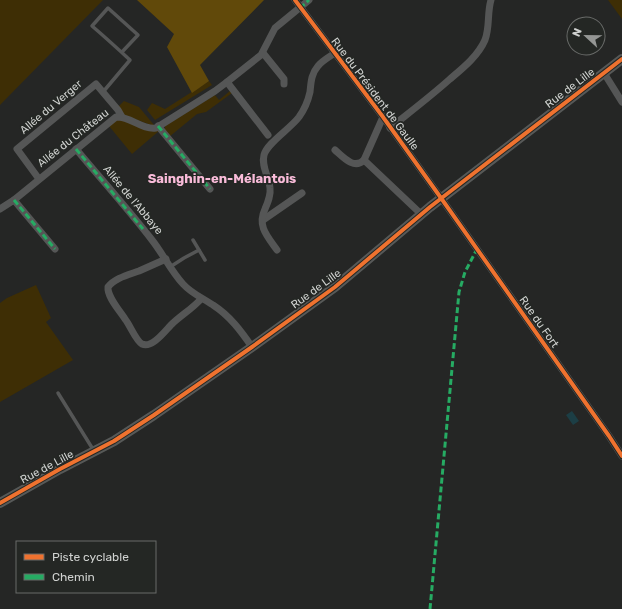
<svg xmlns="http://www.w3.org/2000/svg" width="622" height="609" viewBox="0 0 622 609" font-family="Rubik,sans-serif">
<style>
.green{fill:#3e2e05}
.forest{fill:#61490a}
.water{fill:#1c3e45}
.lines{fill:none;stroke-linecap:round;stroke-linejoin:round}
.lane{stroke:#555656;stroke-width:3.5}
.street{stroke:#555656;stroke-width:7}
.secondary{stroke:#575958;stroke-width:10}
.quiet{stroke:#26ab63;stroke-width:3;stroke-dasharray:6 3;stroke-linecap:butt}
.cycleway-casing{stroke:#242724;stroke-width:6}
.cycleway{stroke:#ef722f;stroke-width:4}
.labels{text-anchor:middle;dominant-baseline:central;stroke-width:3.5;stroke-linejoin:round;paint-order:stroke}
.street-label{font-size:11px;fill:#d0d2d0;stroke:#242724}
.quarter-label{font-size:13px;font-weight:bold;fill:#f9bbd9;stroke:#242724}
</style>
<rect width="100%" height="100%" fill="#252625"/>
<g class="green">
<polygon points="0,0 103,0 0,105"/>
<polygon points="608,0 622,0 622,19"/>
<polygon points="209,81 212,85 155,120 147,110 152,103 165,109"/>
<polygon points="230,91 232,93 206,112 197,114 169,137 163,129 165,128 165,126 215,95 219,100"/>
<polygon points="124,101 139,107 154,125 151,125 124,115 118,107"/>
<polygon points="118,119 157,130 159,131 132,154 109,126"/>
<polygon points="36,285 51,318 46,322 73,360 0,402 0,303 7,298"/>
</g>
<polygon class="forest" points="137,0 264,0 200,65 209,81 192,93 167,47 174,34"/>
<polygon class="water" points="572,411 579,421 573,425 566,415"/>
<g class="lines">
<g class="lane">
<path d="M103,92L130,60C118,49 105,37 92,26L108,8L138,35L122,52"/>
<polyline points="193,240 205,260"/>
<polyline points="170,267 184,258 199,250"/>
<polyline points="58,393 94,451"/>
</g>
<g class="street">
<polyline points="295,0 383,117 441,198 609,436 622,456"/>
<polyline points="263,53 284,79 284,84"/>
<polyline points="604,73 622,102"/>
<polyline points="158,126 210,189"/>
<path d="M390,128C410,112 431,96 450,79C463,68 478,56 485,40C490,27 487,13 491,0"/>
<polyline points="268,135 227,82 261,55 275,28 309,0"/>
<path d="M76,149C101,179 128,209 152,240C163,254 171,271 183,284C192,294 203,298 213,305C230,316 241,331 252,347"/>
<path d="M335,150C343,157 354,170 364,160L421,214"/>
<polyline points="364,160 383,117"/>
<polyline points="39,179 17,149 96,84 118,110 122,117"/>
<polyline points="14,200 55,249"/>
<path d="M0,209L14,200L116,117C130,116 142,130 156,128L215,91L227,82"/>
<polyline points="263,220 302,193"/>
<path d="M277,250C267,236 257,226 265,209C268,202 271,195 270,188C269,177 261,166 264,155C267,143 290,129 299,117C304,110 308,101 310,92C311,83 311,74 318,66C322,61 329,57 335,53"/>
<path d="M166,259C157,263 148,267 139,271C128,275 115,278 108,287C107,297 120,311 125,319C130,325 136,341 142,344C153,349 167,328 173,323C183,314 193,308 201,299"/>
</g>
<polyline class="secondary" points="0,503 60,469 114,441 154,415 252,347 335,287 430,207 622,59"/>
<g class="quiet">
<polyline points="300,8 309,0"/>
<polyline points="158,126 210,189"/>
<polyline points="76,149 143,229"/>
<polyline points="14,200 55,249"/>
<polyline points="430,609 459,292 465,272 477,249"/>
</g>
<g class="cycleway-casing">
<g id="cycleway">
<polyline points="295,0 383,117 441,198 609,436 622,456"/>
<polyline points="0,503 60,469 114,441 154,415 252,347 335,287 430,207 622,59"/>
</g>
</g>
<use href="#cycleway" class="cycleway"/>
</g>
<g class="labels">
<g class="street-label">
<text transform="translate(570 88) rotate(-37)">Rue de Lille</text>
<text transform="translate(375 94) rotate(53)">Rue du Président de Gaulle</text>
<text transform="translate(51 107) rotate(-40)">Allée du Verger</text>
<text transform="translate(73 138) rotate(-38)">Allée du Château</text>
<text transform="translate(133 200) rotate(50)">Allée de l'Abbaye</text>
<text transform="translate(316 289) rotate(-36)">Rue de Lille</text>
<text transform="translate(539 322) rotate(55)">Rue du Fort</text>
<text transform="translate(47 467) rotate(-28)">Rue de Lille</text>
</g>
<g class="quarter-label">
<text x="222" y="178">Sainghin-en-Mélantois</text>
</g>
</g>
<rect x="16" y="541" width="140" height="52" fill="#242724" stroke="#696b69"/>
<rect x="24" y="554" width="20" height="6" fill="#ef722f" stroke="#696b69"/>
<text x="52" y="561" font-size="12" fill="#d0d2d0">Piste cyclable</text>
<rect x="24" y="574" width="20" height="6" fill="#26ab63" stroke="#696b69"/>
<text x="52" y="581" font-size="12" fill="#d0d2d0">Chemin</text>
<g transform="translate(586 36) rotate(292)"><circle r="19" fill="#242724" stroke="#696b69"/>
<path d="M0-3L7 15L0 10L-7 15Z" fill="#949694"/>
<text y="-6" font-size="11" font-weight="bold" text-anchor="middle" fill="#d0d2d0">N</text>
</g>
</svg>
